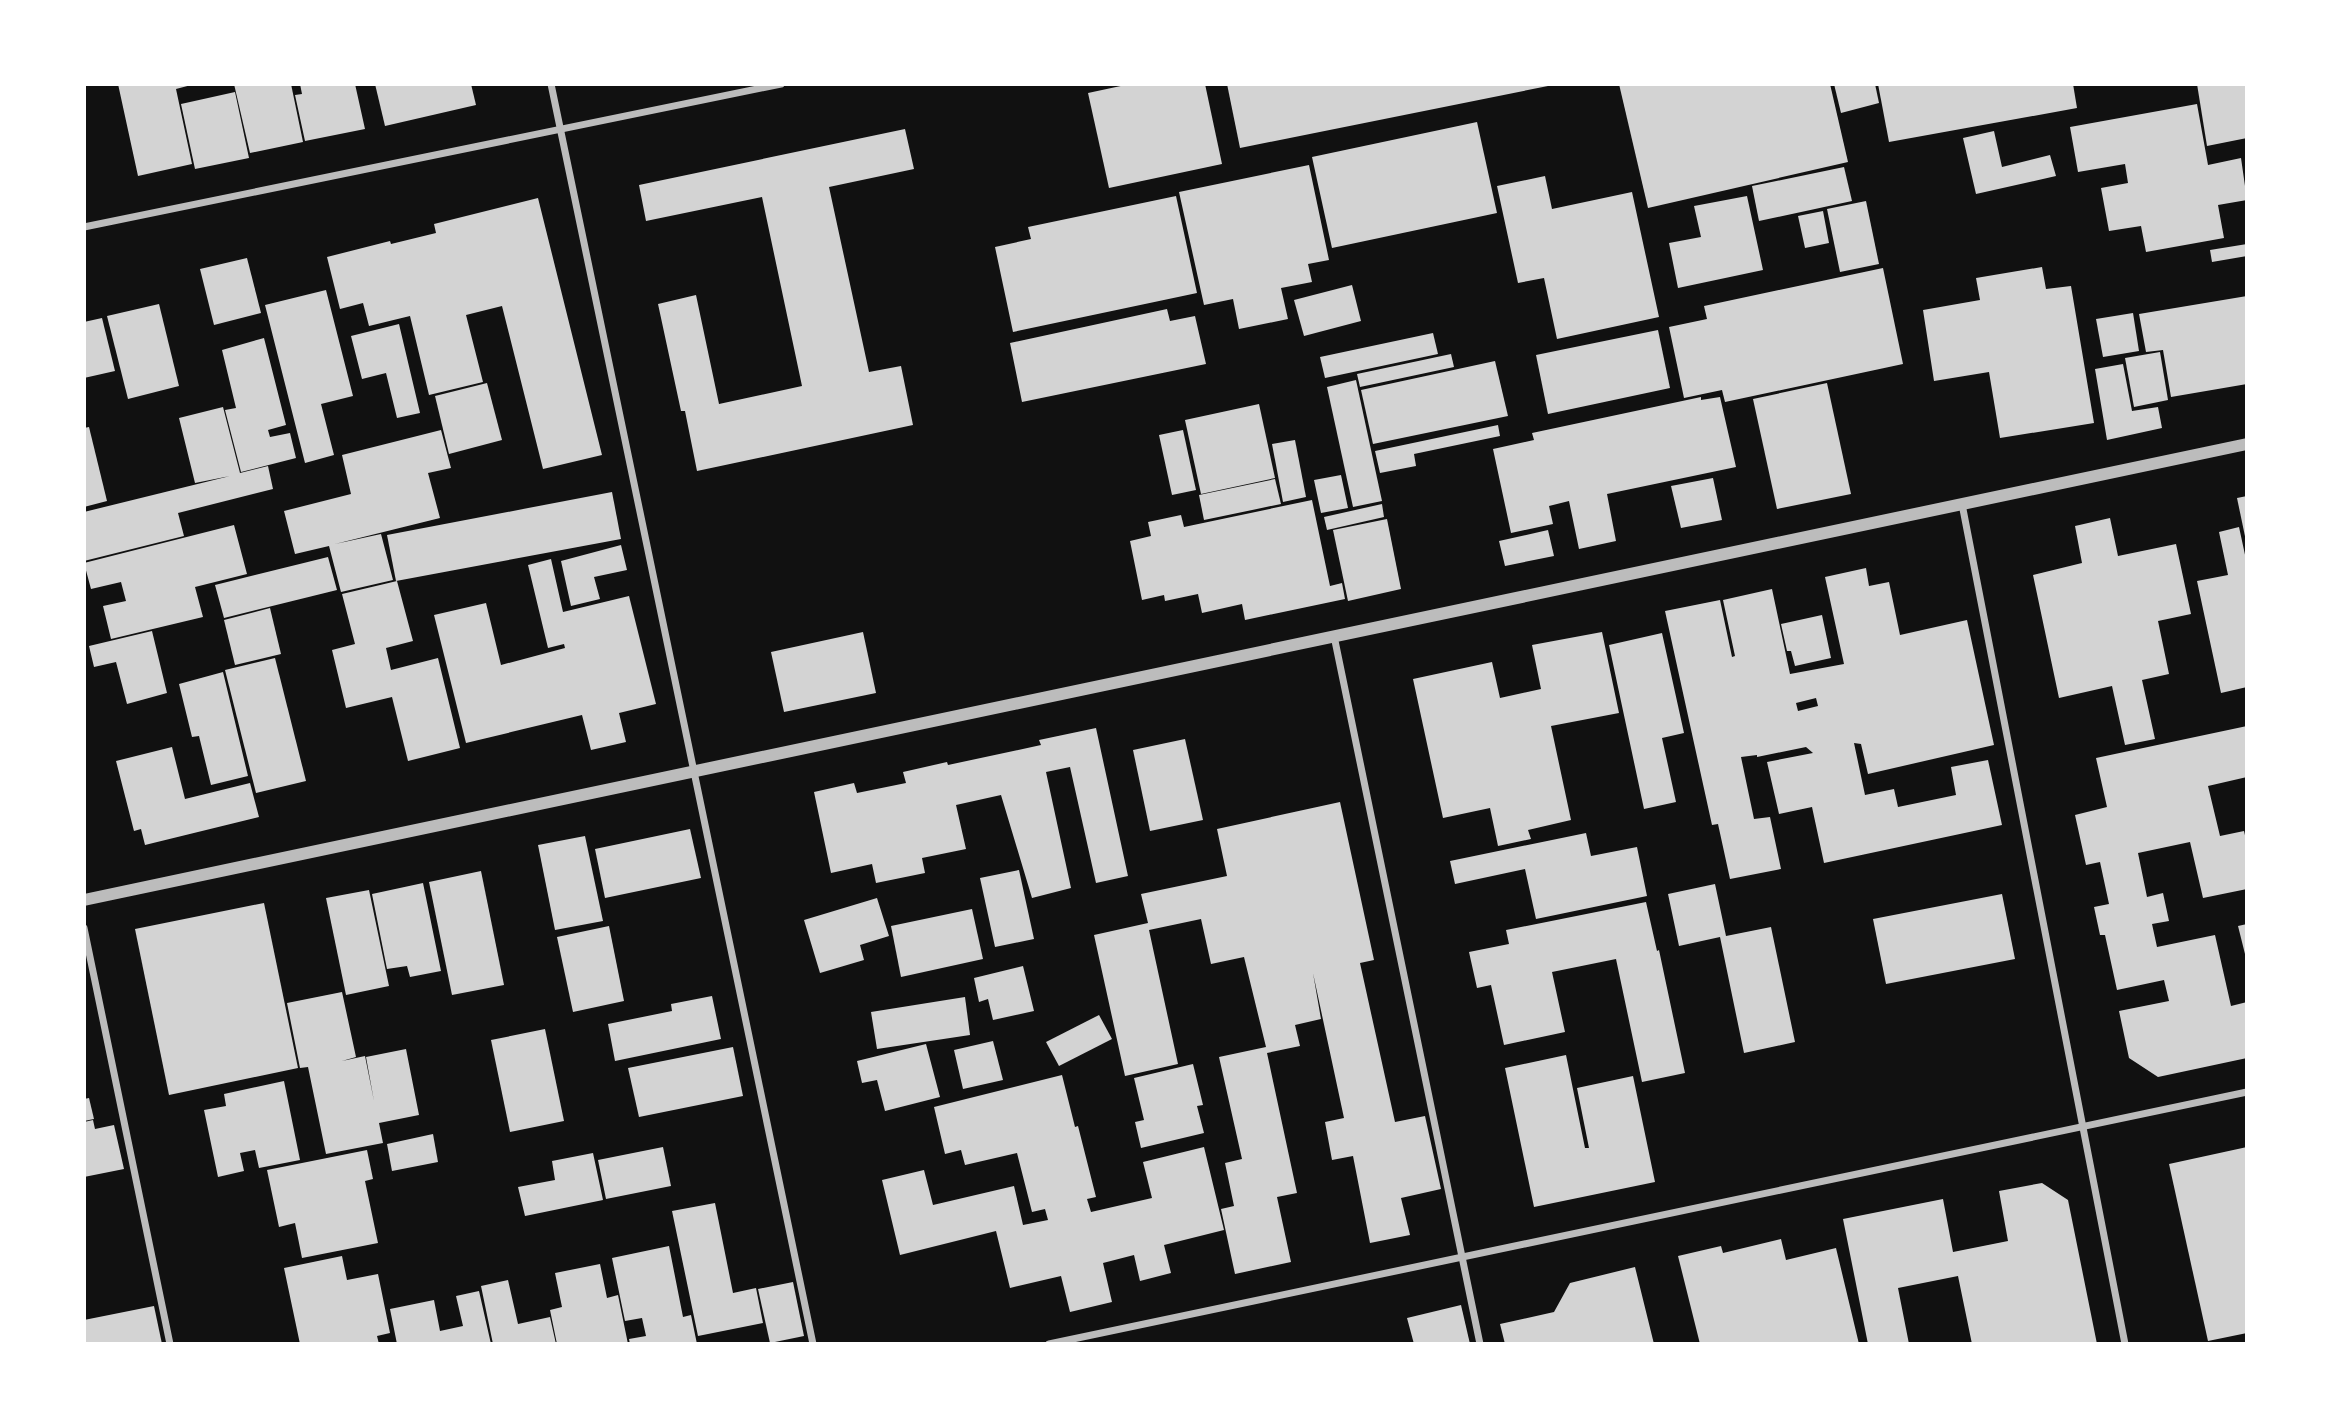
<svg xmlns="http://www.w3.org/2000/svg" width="2331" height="1428" viewBox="0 0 2331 1428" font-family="'Fira Sans Condensed',sans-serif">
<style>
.building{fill:#d3d3d3;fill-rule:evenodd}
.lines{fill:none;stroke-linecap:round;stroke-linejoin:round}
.minor{stroke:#bcbcbc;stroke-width:7}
.tertiary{stroke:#bcbcbc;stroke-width:12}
</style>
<rect width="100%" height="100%" fill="#111"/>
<g class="building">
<polygon points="118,84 195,84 176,89 192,164 138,176"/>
<polygon points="234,84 291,84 303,142 250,153"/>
<polygon points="300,84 355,84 365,129 305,141 295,95 302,94"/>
<polygon points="375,84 471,84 476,105 385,126"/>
<polygon points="1130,84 1205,84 1222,164 1109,188 1088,93"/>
<polygon points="1227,84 1553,84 1553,85 1240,148"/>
<polygon points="1619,84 1830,84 1848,162 1648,208"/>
<polygon points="1834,84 1875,84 1879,103 1841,113"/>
<polygon points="1878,84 2073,84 2077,108 1889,142"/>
<polygon points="2197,84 2247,84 2247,138 2207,146"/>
<polygon points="235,92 249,158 195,169 181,104"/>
<polygon points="2197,104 2208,165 2241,158 2247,200 2218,205 2224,238 2146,252 2141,226 2109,231 2101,188 2128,183 2125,164 2078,172 2070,127"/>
<polygon points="1477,122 1497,213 1332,248 1312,157"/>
<polygon points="905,129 914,169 829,187 869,372 901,366 913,425 697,471 685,411 681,411 658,304 696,295 719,404 802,386 762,197 646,221 639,185"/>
<polygon points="1994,131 2002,167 2050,155 2056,176 1976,194 1963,138"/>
<polygon points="1309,165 1329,260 1308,264 1312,282 1281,288 1288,319 1239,329 1233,299 1204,305 1179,192"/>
<polygon points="1844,167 1852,201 1759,221 1752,186"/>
<polygon points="1545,176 1552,209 1632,192 1659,317 1557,339 1544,278 1518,283 1497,186"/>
<polygon points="1176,196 1197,293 1013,332 995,247 1031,239 1028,227"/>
<polygon points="1747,196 1763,270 1678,288 1669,243 1701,237 1694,206"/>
<polygon points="538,198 602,455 543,469 502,306 466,315 483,382 429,395 410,316 369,326 363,303 340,309 327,257 390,241 391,244 436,233 434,224"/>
<polygon points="1866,201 1879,264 1840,272 1827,209"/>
<polygon points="1823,211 1829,243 1805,248 1798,216"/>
<polygon points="2247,244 2247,256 2212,262 2210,250"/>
<polygon points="247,258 261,313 214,325 200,269"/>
<polygon points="2042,267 2046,289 2071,286 2094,423 2000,438 1989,372 1934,381 1923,310 1980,300 1976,278"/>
<polygon points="1883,268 1903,364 1725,402 1722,390 1684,398 1669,327 1707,319 1704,306"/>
<polygon points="1352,285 1361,321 1304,336 1294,300"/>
<polygon points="326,290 353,396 321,404 334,455 305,463 265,305"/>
<polygon points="2247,296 2247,384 2171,397 2163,350 2146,352 2139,314"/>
<polygon points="159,304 179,386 128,399 107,316"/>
<polygon points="1167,309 1170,321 1195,316 1206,364 1022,402 1010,343"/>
<polygon points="2133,313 2139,351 2103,357 2096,319"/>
<polygon points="102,318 115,371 84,378 84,322"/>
<polygon points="399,324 420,413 397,418 386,373 362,379 351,336"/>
<polygon points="1658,330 1670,388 1548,414 1536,355"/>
<polygon points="1433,333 1438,354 1325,378 1320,357"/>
<polygon points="264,338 286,425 268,430 270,437 290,433 296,458 241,472 225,410 236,408 222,350"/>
<polygon points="2160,352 2168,400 2134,407 2125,358"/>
<polygon points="1451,354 1454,367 1360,387 1357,374"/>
<polygon points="1495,361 1508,416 1373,444 1361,390"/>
<polygon points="2123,364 2132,411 2158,407 2162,428 2107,440 2095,369"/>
<polygon points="1356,380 1382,501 1353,507 1327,387"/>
<polygon points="487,383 502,440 449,454 435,396"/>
<polygon points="1827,383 1851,494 1777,509 1753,399"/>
<polygon points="1701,397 1701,400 1720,397 1736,467 1607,494 1616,541 1579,549 1569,501 1549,506 1553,524 1511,533 1493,449 1534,440 1532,433"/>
<polygon points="1259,404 1275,478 1201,494 1185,420"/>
<polygon points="223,407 240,473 268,466 273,489 178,513 184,536 84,561 84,512 230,476 195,483 179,418"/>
<polygon points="1498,425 1500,436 1414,454 1416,466 1380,473 1375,451"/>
<polygon points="89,427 107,501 84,507 84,428"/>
<polygon points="441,430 451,468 428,473 440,518 335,544 381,534 393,580 341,592 329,546 295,554 284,511 351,494 342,455"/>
<polygon points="1183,430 1196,490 1172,495 1159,435"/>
<polygon points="1295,440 1306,497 1283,502 1272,444"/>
<polygon points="1341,475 1348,508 1321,513 1314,480"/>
<polygon points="1713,478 1722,520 1681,528 1671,486"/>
<polygon points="1275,479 1281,504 1204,520 1199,495"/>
<polygon points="612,492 621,539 396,581 387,535"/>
<polygon points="2247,496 2247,541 2246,541 2237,498"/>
<polygon points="1312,500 1330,586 1342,583 1345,599 1245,620 1242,604 1202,613 1198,594 1165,601 1164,595 1142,600 1130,541 1151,536 1148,522 1181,515 1184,527"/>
<polygon points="1382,504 1384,517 1327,530 1324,517"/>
<polygon points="2110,518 2118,556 2176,544 2191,614 2158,621 2169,674 2142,680 2155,739 2125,745 2112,686 2059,698 2033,575 2082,563 2075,526"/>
<polygon points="1387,519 1401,589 1348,601 1333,530"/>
<polygon points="234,525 247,574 195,587 203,617 111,639 103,606 126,601 121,582 91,589 84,563"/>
<polygon points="2239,527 2247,564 2247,687 2221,693 2197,581 2228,575 2219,532"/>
<polygon points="1548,530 1554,556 1505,566 1499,541"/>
<polygon points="621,545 627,570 594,577 600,599 571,606 561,561"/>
<polygon points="328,557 337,590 224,618 215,585"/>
<polygon points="551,559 563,612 629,596 656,704 619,713 626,742 591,750 582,715 466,743 434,615 486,603 501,665 565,648 564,644 548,648 528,565"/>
<path d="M1866,568L1869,586L1889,582L1900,635L1967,620L1994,745L1868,774L1861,744L1854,743L1865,795L1894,789L1898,807L1956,795L1951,767L1988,760L2002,825L1824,863L1812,807L1779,814L1767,762L1813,753L1806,747L1757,757V755L1741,757L1754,819L1770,817L1781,869L1730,879L1718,824L1712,825L1665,611L1720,600L1732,657L1735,656L1723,600L1772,589L1790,674L1844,664L1825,577ZM1816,698L1818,706L1798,711L1796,703Z"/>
<polygon points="397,581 413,641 386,648 391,670 438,658 460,748 408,761 392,697 346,708 332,650 355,644 342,594"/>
<polygon points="270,608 281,654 235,665 224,620"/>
<polygon points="1822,615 1831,658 1795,666 1791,651 1787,651 1781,624"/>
<polygon points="152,631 167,693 127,704 116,662 94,667 89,646"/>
<polygon points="863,632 876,693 784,712 771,652"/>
<polygon points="1602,632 1619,713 1551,726 1571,820 1528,830 1531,839 1498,846 1490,808 1443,818 1413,679 1492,662 1500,698 1541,689 1532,645"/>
<polygon points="1662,633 1684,733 1662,738 1676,802 1644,809 1609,645"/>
<polygon points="275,658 306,781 256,793 225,670"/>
<polygon points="223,672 248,776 211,785 199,736 192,737 179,684"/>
<polygon points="2247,726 2247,777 2208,786 2220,836 2244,831 2247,844 2247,889 2203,898 2190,842 2138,853 2147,897 2163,893 2169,921 2152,924 2157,947 2215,935 2231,1006 2247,1002 2247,1058 2158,1077 2129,1058 2119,1011 2169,1001 2164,980 2117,990 2105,935 2100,935 2094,907 2109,904 2100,862 2086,865 2075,815 2107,807 2096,758"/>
<polygon points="1096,728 1128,876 1096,883 1070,767 1046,772 1071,888 1032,898 1001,795 956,805 966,849 922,858 925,873 876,883 872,864 831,873 814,792 854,783 857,793 906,783 903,772 947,762 948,765 1041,745 1039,740"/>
<polygon points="1185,739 1203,820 1150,831 1133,750"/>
<polygon points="172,747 185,799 250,783 259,817 145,845 141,829 134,831 116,761"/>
<polygon points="1340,802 1374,960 1360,963 1395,1122 1425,1116 1441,1189 1401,1198 1410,1235 1370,1243 1353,1156 1332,1160 1325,1122 1344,1118 1313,973 1321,1019 1295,1025 1300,1046 1267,1053 1297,1193 1277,1197 1291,1262 1235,1274 1221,1209 1234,1206 1225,1163 1242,1159 1219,1057 1266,1047 1244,957 1211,964 1201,919 1149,930 1178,1064 1125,1076 1094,935 1148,923 1141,894 1227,876 1217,829"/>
<polygon points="690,829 701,878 605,898 595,849"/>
<polygon points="1586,833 1591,856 1637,847 1647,896 1536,919 1525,869 1455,884 1450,861"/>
<polygon points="585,836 603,921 555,930 538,845"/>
<polygon points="1019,870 1034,939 995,947 980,878"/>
<polygon points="481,871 504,985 452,995 429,882"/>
<polygon points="423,883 441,971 410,977 407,966 387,969 372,894"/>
<polygon points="1715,884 1726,936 1771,927 1795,1042 1744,1053 1720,937 1679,946 1668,894"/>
<polygon points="369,890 389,986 346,995 326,898"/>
<polygon points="2002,894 2015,959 1886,984 1873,919"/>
<polygon points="877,898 889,936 860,945 864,960 820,973 804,920"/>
<polygon points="1646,902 1657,951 1659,950 1685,1073 1642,1082 1616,959 1552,972 1565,1032 1504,1045 1491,985 1477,988 1469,952 1509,944 1506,930"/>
<polygon points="264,903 298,1068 169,1095 135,929"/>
<polygon points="972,909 983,959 901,977 891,926"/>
<polygon points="2247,924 2247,958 2246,958 2238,926"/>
<polygon points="609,926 624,1001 573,1012 557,937"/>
<polygon points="1023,966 1034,1011 993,1020 988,999 979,1002 974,978"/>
<polygon points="342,992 356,1057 342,1061 365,1056 374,1101 366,1057 406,1049 419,1115 379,1123 383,1143 326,1154 308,1067 300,1068 287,1003"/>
<polygon points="712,996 721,1039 615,1061 608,1024 672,1011 671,1004"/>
<polygon points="965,997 970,1035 877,1049 871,1012"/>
<polygon points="1099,1015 1112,1039 1059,1066 1046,1042"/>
<polygon points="545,1029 564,1121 510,1132 491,1040"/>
<polygon points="993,1041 1003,1080 963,1089 954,1050"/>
<polygon points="926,1044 940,1097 885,1111 877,1080 862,1083 857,1061"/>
<polygon points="733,1047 743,1096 639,1117 628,1068"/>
<polygon points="1566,1055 1585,1148 1589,1148 1577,1088 1633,1076 1655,1182 1534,1207 1505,1068"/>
<polygon points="1193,1064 1203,1105 1197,1106 1204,1133 1141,1148 1135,1122 1144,1120 1134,1078"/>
<polygon points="1062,1075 1075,1127 1078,1126 1096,1197 1087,1199 1091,1212 1152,1198 1143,1162 1204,1147 1224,1230 1164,1245 1171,1273 1140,1281 1134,1255 1103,1263 1112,1302 1070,1312 1061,1276 1010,1288 996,1231 900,1255 882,1180 924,1170 933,1205 1014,1186 1023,1225 1048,1220 1045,1209 1032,1212 1017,1153 965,1165 961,1150 945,1154 934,1107"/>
<polygon points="284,1081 300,1160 259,1168 255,1150 240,1153 244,1171 218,1177 204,1110 226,1106 224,1094"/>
<polygon points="89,1098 94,1119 84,1121 84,1099"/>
<polygon points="93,1120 95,1129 114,1125 124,1169 84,1177 84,1122"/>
<polygon points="433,1134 438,1162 392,1171 387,1144"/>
<polygon points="663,1147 671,1186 606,1199 598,1160"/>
<polygon points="2247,1147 2247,1333 2208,1341 2169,1164"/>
<polygon points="367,1150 373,1179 365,1181 378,1243 302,1258 295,1223 279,1227 267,1170"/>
<polygon points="593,1153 603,1200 525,1216 518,1187 555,1180 552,1161"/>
<polygon points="2042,1183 2068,1200 2097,1344 1972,1344 1958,1276 1898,1288 1909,1344 1868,1344 1843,1219 1943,1199 1953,1252 2008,1241 1999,1191"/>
<polygon points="715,1203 733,1293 756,1288 763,1323 698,1336 672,1211"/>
<polygon points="1781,1239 1786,1260 1836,1248 1859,1344 1700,1344 1678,1256 1721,1246 1723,1253"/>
<polygon points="669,1246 683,1317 691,1315 697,1344 630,1344 629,1339 646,1336 642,1318 625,1321 612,1258"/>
<polygon points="342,1256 347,1280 378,1274 390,1333 377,1336 379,1344 300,1344 284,1268"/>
<polygon points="600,1264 607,1298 618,1295 628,1344 557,1344 550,1310 562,1307 555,1273"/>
<polygon points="1635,1267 1654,1344 1505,1344 1500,1324 1554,1312 1570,1283"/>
<polygon points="508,1280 518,1324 550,1317 556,1344 493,1344 481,1286"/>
<polygon points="793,1282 804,1336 770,1343 758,1289"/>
<polygon points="479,1291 491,1344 397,1344 390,1309 434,1300 440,1331 463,1326 456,1296"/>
<polygon points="1461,1305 1470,1344 1414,1344 1407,1318"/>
<polygon points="154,1306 162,1344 84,1344 84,1320"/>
</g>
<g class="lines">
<g class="minor">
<polyline points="551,84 813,1344"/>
<polyline points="84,227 781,84"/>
<polyline points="1962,504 2125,1344"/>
<polyline points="1334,636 1480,1344"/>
<polyline points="84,928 170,1344"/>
<polyline points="1049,1344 2247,1092"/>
</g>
<polyline class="tertiary" points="84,900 2247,444"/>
</g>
<rect width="2331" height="1428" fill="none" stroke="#ffffff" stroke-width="172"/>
</svg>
